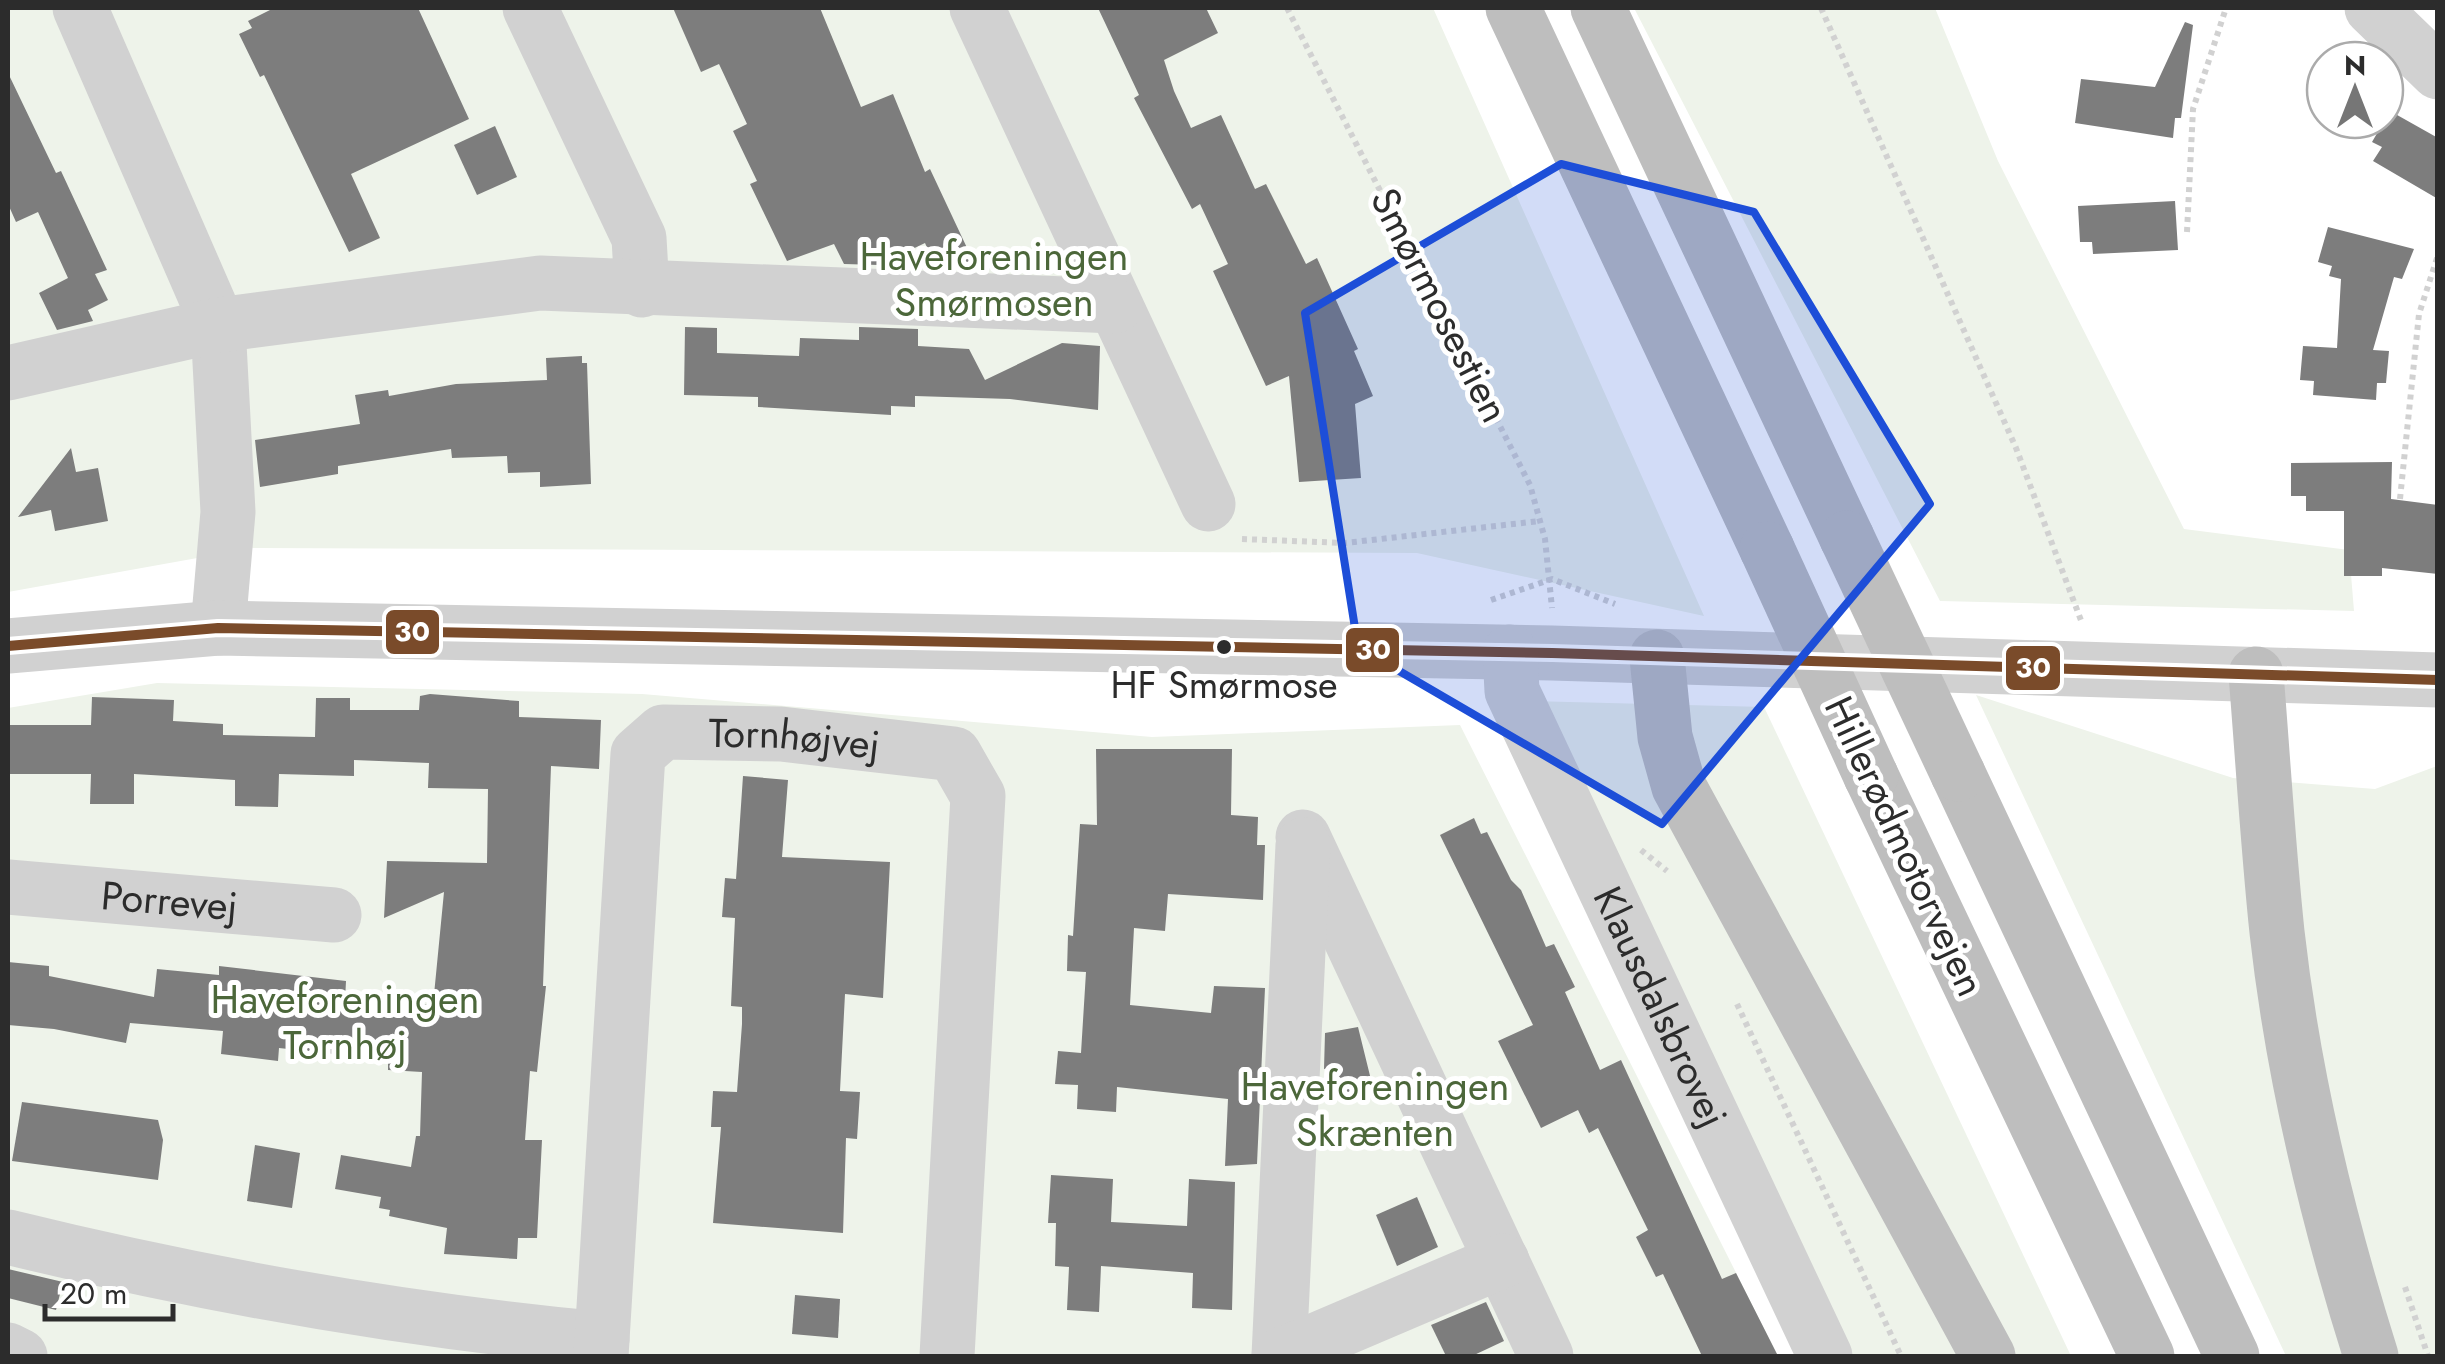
<svg xmlns="http://www.w3.org/2000/svg" width="2445" height="1364" viewBox="0 0 2445 1364" font-family="Jost,sans-serif">
<style>
.green{fill:#eef3ea}
.building{fill:#7d7d7d}
.lines{fill:none;stroke-linecap:round;stroke-linejoin:round}
.path{stroke:#d1d1d1;stroke-width:6;stroke-dasharray:5 5;stroke-linecap:butt}
.minor{stroke:#d1d1d1;stroke-width:55}
.highway{stroke:#bebebe;stroke-width:55}
.highway-bridge{stroke:#bebebe;stroke-width:55}
.bus-1-casing{stroke:#fff;stroke-width:18}
.bus-1{stroke:#7a4b2a;stroke-width:10}
.marked{fill:#1d4ed8;fill-opacity:0.2;stroke:#1d4ed8;stroke-width:8;stroke-linejoin:round}
.bus-dot{fill:#2c2c2c;stroke:#fff;stroke-width:4}
.labels{text-anchor:middle;dominant-baseline:central;stroke-width:10;stroke-linejoin:round;paint-order:stroke}
.bus-label{font-size:38px;fill:#2c2c2c;stroke:#fff}
.park-label{font-size:40px;fill:#4c673a;stroke:#fff}
.street-label{font-size:40px;fill:#2c2c2c;stroke:#fff}
.line-badge{stroke:#fff;stroke-width:4}
.badge-label{font-size:28px;text-anchor:middle;font-weight:bold;fill:#fff}
</style>
<rect width="100%" height="100%" fill="#fff"/>
<g class="green">
<polygon points="8,8 1433,8 1704,616 1417,553 253,548 8,592"/>
<polygon points="1634,8 1935,8 1998,161 2184,529 2349,550 2354,611 1940,601"/>
<polygon points="157,683 642,694 1152,737 1460,725 1778,1356 8,1356 8,708"/>
<polygon points="1976,695 2233,778 2375,789 2437,766 2437,1356 2286,1356"/>
<polygon points="1530,701 1764,707 2071,1356 1838,1356"/>
</g>
<g class="building">
<polygon points="274,8 418,8 469,119 351,174 380,238 349,252 264,75 260,77 239,34 252,28 248,21"/>
<polygon points="673,8 820,8 861,107 893,94 925,172 930,169 976,267 936,268 925,243 879,265 844,264 834,244 787,261 750,184 757,181 733,131 747,124 719,64 701,72"/>
<polygon points="1098,8 1206,8 1218,33 1164,60 1174,91 1191,128 1221,115 1255,189 1266,184 1306,264 1317,258 1358,349 1354,351 1373,396 1355,404 1361,478 1299,482 1289,376 1266,386 1213,271 1228,264 1200,204 1192,209 1134,98 1139,95"/>
<polygon points="2185,22 2193,25 2181,118 2175,118 2173,138 2075,123 2081,79 2155,87"/>
<polygon points="8,73 56,173 61,171 107,270 95,274 108,300 88,310 93,321 57,330 39,293 68,278 38,212 16,222 8,204"/>
<polygon points="2390,111 2438,138 2438,199 2373,161 2382,147 2372,142"/>
<polygon points="495,126 517,177 477,195 454,145"/>
<polygon points="2175,201 2178,250 2093,254 2092,242 2080,242 2078,206"/>
<polygon points="2328,227 2414,249 2402,279 2394,277 2373,350 2389,351 2386,383 2377,383 2376,400 2313,395 2314,381 2300,380 2303,346 2337,348 2341,279 2329,276 2332,266 2318,262"/>
<polygon points="685,327 717,328 717,353 799,356 800,338 859,340 859,327 918,329 918,346 969,349 985,380 1062,343 1100,346 1098,410 1010,399 915,396 915,407 891,406 891,415 758,407 758,397 684,395"/>
<polygon points="582,356 582,363 587,363 591,484 540,487 540,472 508,473 507,456 452,458 451,449 338,466 338,474 260,487 255,440 360,424 355,395 388,390 389,396 456,384 547,380 546,358"/>
<polygon points="71,448 76,472 98,468 108,521 55,531 51,510 18,517"/>
<polygon points="2392,462 2391,499 2438,505 2438,574 2382,568 2382,576 2344,576 2344,511 2306,511 2306,496 2291,496 2291,463"/>
<polygon points="430,694 519,701 519,717 601,720 599,769 551,766 543,986 546,986 537,1072 530,1071 525,1140 542,1140 537,1238 518,1238 517,1259 444,1254 447,1228 389,1216 390,1210 379,1208 381,1197 335,1189 341,1155 411,1167 416,1136 420,1136 422,1072 388,1070 388,1060 279,1048 278,1061 221,1054 223,1031 130,1023 126,1043 54,1029 8,1025 8,962 49,966 49,976 154,997 157,969 219,975 219,966 346,981 345,1001 433,1005 444,892 384,918 387,861 487,863 488,789 428,788 429,763 354,760 354,776 279,774 278,807 235,806 235,780 134,774 134,804 90,804 91,774 8,774 8,725 91,725 92,697 174,700 173,721 223,724 223,735 315,737 316,698 350,698 350,710 419,710 420,696"/>
<polygon points="1096,749 1232,749 1231,815 1258,817 1257,845 1265,845 1263,900 1168,894 1165,931 1134,928 1130,1005 1211,1013 1214,986 1265,988 1257,1164 1225,1166 1228,1099 1117,1087 1116,1112 1077,1109 1078,1085 1055,1084 1058,1051 1081,1053 1086,972 1067,971 1068,935 1073,936 1080,824 1097,825"/>
<polygon points="743,776 788,780 782,857 890,862 883,998 845,994 840,1091 860,1092 857,1139 846,1138 843,1233 713,1223 721,1127 711,1127 713,1091 737,1092 742,1024 742,1007 731,1006 735,918 722,917 725,878 736,879"/>
<polygon points="1474,818 1481,834 1487,832 1511,880 1521,890 1546,947 1554,944 1575,987 1565,992 1600,1070 1621,1060 1722,1279 1736,1273 1778,1356 1702,1356 1663,1274 1656,1277 1636,1237 1648,1230 1598,1128 1589,1133 1578,1110 1541,1128 1498,1041 1533,1025 1440,835"/>
<polygon points="1358,1027 1374,1092 1340,1098 1335,1067 1324,1069 1325,1033"/>
<polygon points="22,1102 158,1120 163,1140 158,1180 12,1161"/>
<polygon points="255,1145 300,1153 292,1208 247,1201"/>
<polygon points="1051,1175 1113,1179 1111,1222 1187,1226 1189,1179 1235,1182 1232,1310 1192,1308 1193,1273 1101,1266 1099,1312 1067,1310 1069,1267 1055,1266 1056,1223 1048,1223"/>
<polygon points="1417,1197 1438,1247 1397,1266 1376,1215"/>
<polygon points="8,1269 63,1282 56,1310 8,1298"/>
<polygon points="795,1295 840,1299 838,1338 792,1334"/>
<polygon points="1486,1302 1504,1341 1472,1356 1446,1356 1431,1325"/>
</g>
<g class="lines">
<g class="path">
<polyline points="1287,8 1530,485 1545,539 1552,608"/>
<polyline points="1821,8 2016,448 2082,623"/>
<polyline points="2187,232 2193,109 2226,8"/>
<polyline points="2400,499 2419,314 2438,255"/>
<polyline points="1242,539 1345,543 1540,521"/>
<polyline points="1491,600 1552,579 1615,604"/>
<polyline points="1641,850 1667,871"/>
<polyline points="1737,1004 1901,1356"/>
<polyline points="2405,1287 2428,1356"/>
</g>
<g class="minor">
<polyline points="80,8 218,325 228,512 218,628"/>
<polyline points="530,8 639,238 642,290"/>
<polyline points="977,8 1208,504"/>
<polyline points="2372,8 2438,72"/>
<polyline points="8,373 218,325 540,283 1115,306"/>
<polyline points="8,646 218,628 1552,653 2438,680"/>
<path id="s1" d="M1510,652L1512,691L1825,1356"/>
<polyline points="1303,837 1546,1356"/>
<path id="s2" d="M8,887L334,915"/>
<path d="M8,1237C203,1285 401,1320 602,1339"/>
<polyline points="8,1350 20,1356"/>
<path id="s3" d="M601,1356L638,754L663,732L781,734L954,754L978,796L947,1356"/>
<polyline points="1279,1356 1303,845"/>
<polyline points="1279,1356 1502,1261"/>
</g>
<g class="highway">
<polyline points="1513,8 1767,549"/>
<polyline points="1598,8 1847,538"/>
<polyline points="1657,657 1665,737 1679,787 1988,1356"/>
<path d="M2256,674C2263,760 2268,846 2277,932C2293,1075 2328,1220 2371,1356"/>
<polyline points="1958,774 2232,1356"/>
<polyline points="1871,776 2147,1356"/>
</g>
<g class="highway-bridge">
<polyline points="1847,538 1958,774"/>
<polyline points="1767,549 1871,776"/>
</g>
<g class="bus-1-casing">
<polyline id="bus-1" points="8,646 218,628 1552,653 2438,680"/>
</g>
<use href="#bus-1" class="bus-1"/>
</g>
<path class="marked" d="M1561,164L1754,212L1930,504L1662,824L1358,647L1305,313Z"/>
<circle class="bus-dot" cx="1224" cy="647" r="9"/>
<g class="labels">
<g class="bus-label">
<text x="1224" y="684">HF Smørmose</text>
</g>
<g class="park-label">
<text x="994" y="256">Haveforeningen<tspan x="994" dy="46">Smørmosen</tspan></text>
<text x="345" y="999">Haveforeningen<tspan x="345" dy="46">Tornhøj</tspan></text>
<text x="1375" y="1086">Haveforeningen<tspan x="1375" dy="46">Skrænten</tspan></text>
</g>
<g class="street-label">
<text transform="translate(1440 305) rotate(63)">Smørmosestien</text>
<text stroke="none"><textPath href="#s3" startOffset="768">Tornhøjvej</textPath></text>
<text transform="translate(1905 846) rotate(65)">Hillerødmotorvejen</text>
<text stroke="none"><textPath href="#s2" startOffset="162">Porrevej</textPath></text>
<text stroke="none"><textPath href="#s1" startOffset="388">Klausdalsbrovej</textPath></text>
</g>
</g>
<g class="line-badge">
<rect x="384" y="608" width="57" height="48" rx="10" fill="#7a4b2a"/>
<rect x="1344" y="626" width="57" height="48" rx="10" fill="#7a4b2a"/>
<rect x="2004" y="644" width="58" height="48" rx="10" fill="#7a4b2a"/>
</g>
<g class="badge-label">
<text x="412" y="641">30</text>
<text x="1373" y="659">30</text>
<text x="2033" y="677">30</text>
</g>
<rect width="2445" height="1364" fill="none" stroke="#2c2c2c" stroke-width="20"/>
<g transform="translate(2355 90)"><circle r="48" fill="#ffffff" stroke="#ababab" stroke-width="2.5"/>
<path d="M0-8L18 38L0 25L-18 38Z" fill="#767676"/>
<text y="-15" font-size="28" font-weight="bold" text-anchor="middle" fill="#2c2c2c">N</text>
</g>
<path d="M45 1304v15h128v-15" fill="none" stroke="#2c2c2c" stroke-width="5"/>
<text x="60" y="1304" font-size="30" fill="#2c2c2c" stroke="#ffffff" stroke-width="8" paint-order="stroke">20 m</text>
</svg>
